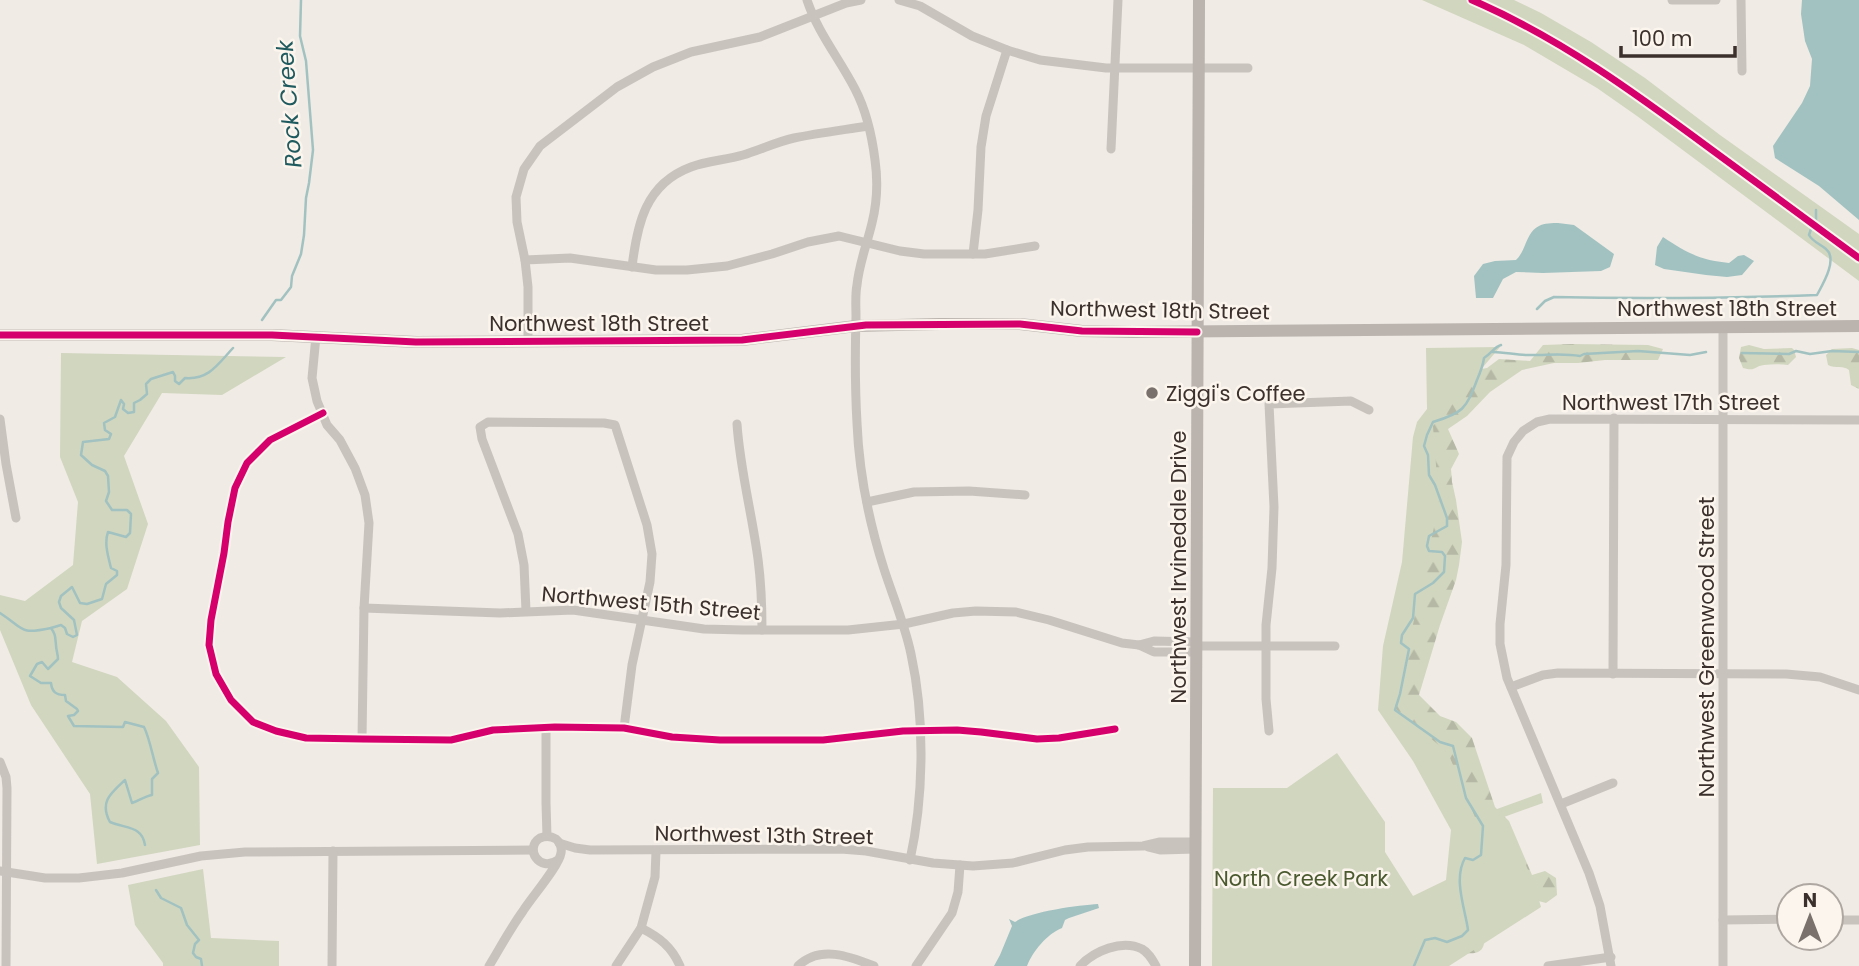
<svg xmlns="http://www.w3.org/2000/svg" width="1859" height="966" viewBox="0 0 1859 966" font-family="Poppins,sans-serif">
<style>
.forest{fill:url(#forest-firs)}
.park{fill:#d1d6bf}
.water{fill:#a1c2c1}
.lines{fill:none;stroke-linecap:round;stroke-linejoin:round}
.stream{stroke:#a1c2c1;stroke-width:2.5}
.street{stroke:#c9c3be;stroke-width:9}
.secondary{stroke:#bab3ae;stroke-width:12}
.cycleway-casing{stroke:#fbf5ee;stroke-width:11}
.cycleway{stroke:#d6006c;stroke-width:7}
.poi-dot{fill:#7a716c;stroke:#fbf5ee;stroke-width:2.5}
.labels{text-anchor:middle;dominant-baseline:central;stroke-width:5;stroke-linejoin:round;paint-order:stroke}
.street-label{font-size:21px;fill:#3b302b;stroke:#fbf5ee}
.poi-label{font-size:21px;fill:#3b302b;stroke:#fbf5ee;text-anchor:start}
.park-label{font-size:21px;fill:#4a5a2e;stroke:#fbf5ee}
.water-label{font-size:23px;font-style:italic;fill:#1f5a5e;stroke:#fbf5ee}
</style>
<defs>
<pattern id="forest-firs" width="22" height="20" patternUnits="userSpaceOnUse" patternTransform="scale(1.75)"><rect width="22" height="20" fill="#d1d6bf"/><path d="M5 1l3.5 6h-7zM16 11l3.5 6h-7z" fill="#b4b8a4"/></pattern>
</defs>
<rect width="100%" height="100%" fill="#f0ebe5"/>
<g class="forest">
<path d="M1571,344L1648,345L1663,349L1658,360H1605L1578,363H1554L1522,370L1490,392L1467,416L1448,429L1459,454L1451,469L1452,482L1456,500L1462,542L1459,565L1456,580L1440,625L1419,695L1440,716L1456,722L1472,738L1495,807L1509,821L1532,875L1545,871L1556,878L1557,895L1546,903L1531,899L1485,937C1484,944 1484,949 1478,952C1469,957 1429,946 1416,944L1465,840L1390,710L1422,433L1476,370L1487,368L1499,359L1530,361L1543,345Z"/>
<path d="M1749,345L1764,349L1792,348L1794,350L1796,357L1788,365C1781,364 1772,364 1764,365C1754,366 1756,372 1743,368L1739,358L1741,347Z"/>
<path d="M1852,348L1859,350V389L1851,385L1849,370C1843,365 1836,369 1828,365L1826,355L1832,349Z"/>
</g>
<g class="park">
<polygon points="1422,0 1514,0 1541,13 1591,42 1645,78 1720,135 1859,234 1859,281 1637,116 1597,88 1524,45"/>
<polygon points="1500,347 1433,426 1439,504 1395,708 1448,753 1475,817 1541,793 1543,803 1504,817 1534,883 1541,907 1449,966 1212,966 1213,788 1287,788 1337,753 1385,822 1385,852 1413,896 1446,880 1451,830 1413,761 1378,710 1383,646 1402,562 1413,437 1417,422 1427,409 1426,348"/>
<polygon points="61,353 286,357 222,395 162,393 124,456 148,524 127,589 82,621 72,662 117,677 166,721 199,767 200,845 97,864 90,794 31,705 0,630 0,595 25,601 73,565 78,502 60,457"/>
<polygon points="203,869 211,938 279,941 279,966 163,966 163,963 135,925 128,885"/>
</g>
<g class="water">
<polygon points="1802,0 1859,0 1859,220 1819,186 1775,158 1773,146 1802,103 1810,86 1812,59 1805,41 1801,14"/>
<path d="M1558,223L1574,225L1614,254L1610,267L1601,271L1543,273L1516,272L1503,279L1493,298H1476L1474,276L1483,264L1495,261L1516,260C1526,251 1526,232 1539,226C1544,223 1553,223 1558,223Z"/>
<path d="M1663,237C1687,253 1700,260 1729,263L1738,256L1744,255L1754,261L1742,275L1727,277L1706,275L1664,269L1655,265L1657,247Z"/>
<path d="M1098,904L1099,908L1069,918L1065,920L1062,928C1047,934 1033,951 1027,966H994L1000,955L1012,926L1009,919L1015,922C1029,912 1079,905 1098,904Z"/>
</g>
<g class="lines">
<g class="stream">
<polyline points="1816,221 1816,210"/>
<path d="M1537,309L1545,301L1554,297C1642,299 1729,298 1817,295C1823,284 1838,259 1826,249C1820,244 1813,242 1809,235L1811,229"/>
<polyline points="262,320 276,300 281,300 291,287 292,276 301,254 304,235 306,198 309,183 313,150 306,61 300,36 301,0"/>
<path d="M1493,352C1506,352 1520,356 1533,355C1549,355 1564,353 1580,356L1584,354L1638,351L1690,355L1706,352"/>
<polyline points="1742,353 1789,354 1796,351 1810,354 1832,351 1859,352"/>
<path d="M0,613C25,629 18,635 51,628"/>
<path d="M145,845C142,826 127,829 110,822C99,802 111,793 125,780L132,803C139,801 145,796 152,795V779L158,773C153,759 150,739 144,727L125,722L123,727L74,726L68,716L74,715L78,711L77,709L66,701L65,695C56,695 52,692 51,683H41L30,676L37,664L42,662L48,669L58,659C58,654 56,650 56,645C55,637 56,635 51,628L61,625L65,628L67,634L73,637L77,635L74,620L61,608L59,602L61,596L72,587L80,603L87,604L102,599L106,584L117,575V571L111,568C108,556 104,543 108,532L126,537L130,533L131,514L127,510H112L106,501L109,492L108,476L105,471L92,465L81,455L83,442L109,439L111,434L105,430L104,423L115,417L121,400L124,404L123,409L128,413L134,412V403L140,400L147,394L146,384L151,379L173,372L175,376V381L179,384L185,378C209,380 218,364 233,348"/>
<polyline points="156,890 161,898 181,908 187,925 199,940 195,944 193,953 196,957 201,959 202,966"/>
<path d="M1414,966L1425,940L1435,938L1447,942L1462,936L1468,930C1465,908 1453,879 1465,858L1473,860L1481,855L1483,826L1466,798L1453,746L1440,742L1395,710L1400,694L1409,649L1401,643L1402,635L1413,618L1415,594L1433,583L1444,572L1445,556L1442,552L1429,551L1427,546L1429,536L1447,526V518L1435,485L1429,475L1428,455L1424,446L1427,435L1433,422C1463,413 1466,409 1477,380C1480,373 1483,366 1484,358C1491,354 1494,347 1501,345"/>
</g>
<g class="street">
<path d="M807,0C818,33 839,58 855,89C866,110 872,136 875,160C878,181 877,203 872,223C867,244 859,264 857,285C855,295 856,306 856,317C855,352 855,388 857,423C859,472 869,522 884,569C893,597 905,625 911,654C925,718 924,796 910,860"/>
<polyline points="899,0 920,6 972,36 1007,50 1040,60 1106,68 1248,68"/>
<polyline points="1672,0 1716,0"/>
<polyline points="1741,0 1742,71"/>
<polyline points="1111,149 1118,0"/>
<polyline points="973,254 978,210 981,147 986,116 1007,50"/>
<polyline points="525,260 570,258 656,270 687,270 727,266 772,254 808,242 839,236 900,251 924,254 985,254 1035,246"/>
<path d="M632,267C637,225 645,184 691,167C707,161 726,160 743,155C760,150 776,142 794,138C818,133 843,130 868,126"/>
<polyline points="316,336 312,378 317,401 327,425 340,440 355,468 365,495 369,523 364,608 362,739"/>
<polyline points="528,341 528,287 525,260 517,222 516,197 524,169 540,146 617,87 653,67 691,52 760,37 846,3 861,0"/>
<polyline points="323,413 270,440 247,463 235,488 228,522 224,553 211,620 209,645 216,674 231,700 253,722 276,731 306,738 362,739 451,740 493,730 555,727 624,728 672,737 720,740 823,740 903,731 957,730 981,732 1037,739 1059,738 1115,729"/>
<polyline points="0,419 6,464 16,518"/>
<path d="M737,424C740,469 752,514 758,559C761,582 762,606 762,630"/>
<polyline points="867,502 914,492 969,491 1025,495"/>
<polyline points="364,608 500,613 573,610 704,629 743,630 848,630 904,624 953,613 976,611 1016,612 1049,620 1122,643 1139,645 1154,652 1196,652"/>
<polyline points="526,611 524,565 518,534 482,439 480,427 488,422 604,423 615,425 647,525 652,554 650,582 632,665 624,728"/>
<polyline points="1139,645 1154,641 1196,642"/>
<polyline points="1196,646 1335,646"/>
<polyline points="1613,674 1614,418"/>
<polyline points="1511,687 1543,675 1558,673 1786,674 1820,677 1859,690"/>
<polyline points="546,727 546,803 547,836"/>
<polyline points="1269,731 1266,699 1266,625 1272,568 1274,507 1269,404 1351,401 1369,410"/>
<polyline points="0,762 6,777 7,788 6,966"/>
<polyline points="1561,804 1613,783"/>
<polyline points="559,843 575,848 590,850 841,849 866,851 933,863 973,866 1013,863 1065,850 1088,847 1143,846 1160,842 1196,842"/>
<polyline points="1148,847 1160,850 1196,849"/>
<polyline points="0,871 45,878 79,878 122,873 201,856 245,852 533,850"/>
<polyline points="1723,920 1789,919"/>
<polyline points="1831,920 1859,920"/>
<path d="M641,928C659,937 672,947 680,966"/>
<polyline points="332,966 333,851"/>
<path d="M489,966C500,948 510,929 523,911C531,898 559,866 561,853C562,848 560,842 556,839C551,836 545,836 540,838C524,848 539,873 558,860"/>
<polyline points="616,966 641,928 655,877 656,851"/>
<path d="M798,966C820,945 849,956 874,966"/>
<polyline points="916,966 952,913 958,892 960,865"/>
<path d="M1080,966C1094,951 1122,939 1142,949C1149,953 1152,959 1156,966"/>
<polyline points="1548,966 1611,957"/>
<polyline points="1611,966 1600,906 1589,873 1507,678 1500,644 1500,624 1506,565 1507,457 1514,442 1523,431 1537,422 1550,419 1859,420"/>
<polyline points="1723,966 1723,328"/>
</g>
<g class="secondary">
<polyline points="0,335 272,335 416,342 742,340 856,326 939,324 1020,324 1082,331 1132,332 1859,326"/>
<polyline points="1195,966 1199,0"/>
</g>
<g class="cycleway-casing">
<g id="cycleway">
<path d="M1472,0C1560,38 1635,93 1712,150C1761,186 1810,222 1859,258"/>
<polyline points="0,335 272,335 416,342 742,340 866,325 1020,324 1082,331 1197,332"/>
<polyline points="323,413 270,440 247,463 235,488 228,522 224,553 211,620 209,645 216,674 231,700 253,722 276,731 306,738 362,739 451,740 493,730 555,727 624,728 672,737 720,740 823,740 903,731 957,730 981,732 1037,739 1059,738 1115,729"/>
</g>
</g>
<use href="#cycleway" class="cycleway"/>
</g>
<circle class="poi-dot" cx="1152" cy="393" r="7"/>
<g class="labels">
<g class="street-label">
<text x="1727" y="308">Northwest 18th Street</text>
<text transform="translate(1160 310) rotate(1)">Northwest 18th Street</text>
<text x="599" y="323">Northwest 18th Street</text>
<text x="1671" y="402">Northwest 17th Street</text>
<text transform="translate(1178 567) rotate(-90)">Northwest Irvinedale Drive</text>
<text transform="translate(651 603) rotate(5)">Northwest 15th Street</text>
<text transform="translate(1706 647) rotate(-90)">Northwest Greenwood Street</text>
<text transform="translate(764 835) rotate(1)">Northwest 13th Street</text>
</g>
<g class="poi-label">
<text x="1166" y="393">Ziggi's Coffee</text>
</g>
<g class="park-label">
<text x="1301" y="878">North Creek Park</text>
</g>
<g class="water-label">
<text transform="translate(289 104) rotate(-94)">Rock Creek</text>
</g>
</g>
<g transform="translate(1810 917)"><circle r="33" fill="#fbf5ee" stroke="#aea6a0" stroke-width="2"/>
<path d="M0-5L12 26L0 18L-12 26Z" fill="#7a716c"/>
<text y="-10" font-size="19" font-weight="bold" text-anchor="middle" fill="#3b302b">N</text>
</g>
<path d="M1621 46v10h114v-10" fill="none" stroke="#3b302b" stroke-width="3.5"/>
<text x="1632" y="46" font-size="21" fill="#3b302b" stroke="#fbf5ee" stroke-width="5" paint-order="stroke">100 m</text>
</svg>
